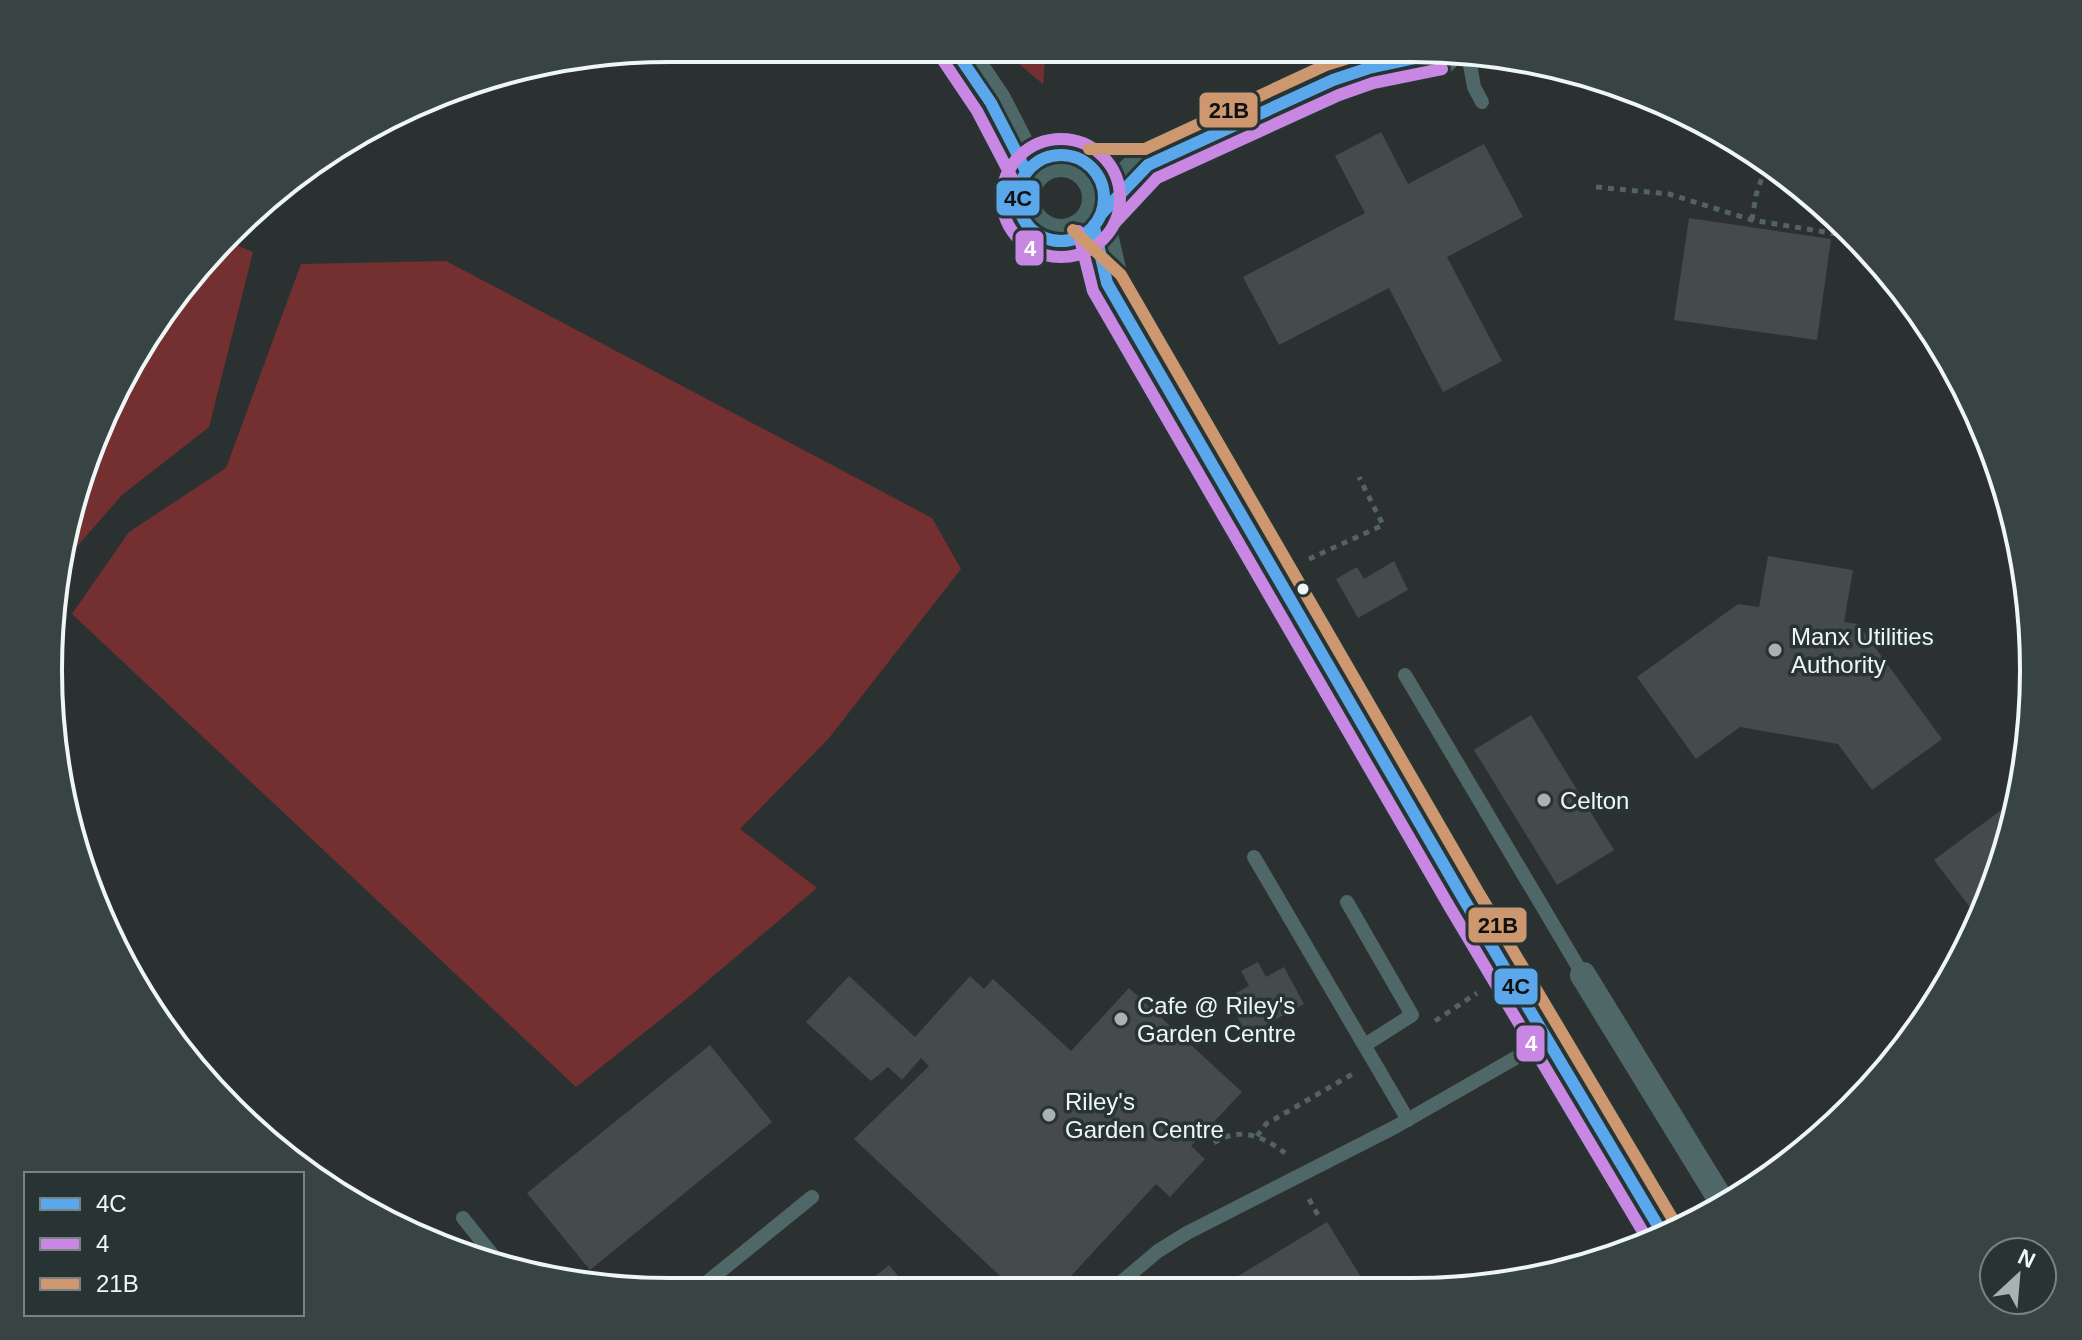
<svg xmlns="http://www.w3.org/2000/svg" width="2082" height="1340" viewBox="0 0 2082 1340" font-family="Arial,sans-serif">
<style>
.green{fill:#743031}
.building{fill:#454b4a}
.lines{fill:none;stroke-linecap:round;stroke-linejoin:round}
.path{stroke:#516362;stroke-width:5;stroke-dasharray:6 6;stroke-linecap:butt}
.service{stroke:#4f6867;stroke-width:14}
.minor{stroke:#4f6867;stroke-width:26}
.primary{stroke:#4d6867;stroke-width:42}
.trunk{stroke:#496665;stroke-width:44}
.bus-1-casing{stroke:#283433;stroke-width:18}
.bus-2-casing{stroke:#283433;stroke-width:18}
.bus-3-casing{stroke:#283433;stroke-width:18}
.bus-1{stroke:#5aa8eb;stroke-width:12}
.bus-2{stroke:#c787e3;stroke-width:12}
.bus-3{stroke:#cd976f;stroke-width:12}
.bus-dot{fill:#eff7f6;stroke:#283433;stroke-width:3}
.poi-dot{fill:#aab2b1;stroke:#283433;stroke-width:3}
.labels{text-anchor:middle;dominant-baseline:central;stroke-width:7;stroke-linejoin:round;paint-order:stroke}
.poi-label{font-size:24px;fill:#eff7f6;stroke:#283433;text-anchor:start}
.rim{fill:none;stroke:#eff7f6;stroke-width:4}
.line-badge{stroke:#283433;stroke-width:3}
.badge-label{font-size:22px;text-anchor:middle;font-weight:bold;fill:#fff}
.pale-badge-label{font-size:22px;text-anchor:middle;font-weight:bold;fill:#111}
</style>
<rect width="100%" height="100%" fill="#2b3131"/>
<g class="green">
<polygon points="1002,50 1046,50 1043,84"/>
<polygon points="229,242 253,252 209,427 122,495 67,558 62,568 81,470 177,291"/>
<polygon points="446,261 932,518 961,569 829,738 740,829 817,888 685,1000 576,1087 72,614 129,532 226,468 301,264"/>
</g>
<g class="building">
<polygon points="1381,132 1408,184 1484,144 1523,217 1447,257 1502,361 1443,392 1389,288 1279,345 1243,277 1365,213 1335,156"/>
<polygon points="1689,218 1831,239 1817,340 1674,320"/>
<polygon points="1768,556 1853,570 1844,622 1858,624 1942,739 1872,790 1838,744 1740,727 1696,759 1637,677 1738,604 1759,607"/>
<polygon points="1394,561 1408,590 1358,618 1336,579 1357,567 1364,579"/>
<polygon points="1531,715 1614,850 1557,885 1474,750"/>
<polygon points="2012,802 2016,807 2001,869 1979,919 1934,860"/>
<polygon points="1258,962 1266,977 1284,967 1304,1004 1247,1035 1227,998 1249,986 1241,971"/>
<polygon points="849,976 915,1037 970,976 984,989 993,979 1071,1051 1129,988 1242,1092 1191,1146 1205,1159 1170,1197 1156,1184 1059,1289 1014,1289 854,1139 929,1066 921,1058 902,1080 888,1067 871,1081 806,1022"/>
<polygon points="710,1045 772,1122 590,1270 527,1193"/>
<polygon points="1327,1222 1369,1290 1215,1290"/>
<polygon points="889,1265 908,1288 861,1288"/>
</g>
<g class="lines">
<g class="path">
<polyline points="1596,187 1669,194 1752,220 1843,235"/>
<polyline points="1752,220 1756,195 1765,169"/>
<polyline points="1309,559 1383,525 1359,477"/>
<polyline points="1435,1021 1477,993"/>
<polyline points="1257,1136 1266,1124 1356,1072"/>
<path d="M1214,1143C1239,1126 1263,1136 1285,1153"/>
<polyline points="1309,1199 1318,1215"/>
</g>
<g class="service">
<polyline points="1468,53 1474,87 1482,102"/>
<polyline points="1405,675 1583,975"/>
<polyline points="1254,857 1408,1120"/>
<polyline points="1347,902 1412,1015 1365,1045"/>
<polyline points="463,1218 499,1263"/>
<polyline points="701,1287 812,1197"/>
<polyline points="1113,1289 1158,1251 1187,1233 1395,1127 1545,1041"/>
</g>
<g class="minor">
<polyline points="1964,385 1977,413"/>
<polyline points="1583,975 1724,1205"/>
</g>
<polyline class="primary" points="955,50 991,103 1026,171"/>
<g class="trunk">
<circle cx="1061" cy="198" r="43"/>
<polyline points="1102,213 1148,165 1333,80 1369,68 1439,53"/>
<polyline points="1094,227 1107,283 1463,898 1664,1236"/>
</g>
<g class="bus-1-casing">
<g id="bus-1">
<polyline points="955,50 991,103 1026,171"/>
<circle cx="1061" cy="198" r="43"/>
<polyline points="1102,213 1148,165 1333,80 1369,68 1439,53"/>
<polyline points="1094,227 1107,283 1463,898 1664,1236"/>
</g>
</g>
<g class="bus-2-casing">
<g id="bus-2">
<polyline points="942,59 977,111 1012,178"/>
<circle cx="1061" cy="198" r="59"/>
<polyline points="1114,224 1157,178 1339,95 1373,83 1442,69"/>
<polyline points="1078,231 1093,291 1449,906 1649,1242"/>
</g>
</g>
<g class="bus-3-casing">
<g id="bus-3">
<polyline points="1089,149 1145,149 1326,65 1365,53"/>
<polyline points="1073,230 1121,275 1477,890 1678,1228"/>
</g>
</g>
<use href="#bus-1" class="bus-1"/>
<use href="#bus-2" class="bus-2"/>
<use href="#bus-3" class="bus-3"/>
</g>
<circle class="bus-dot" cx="1303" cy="589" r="7"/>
<g class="poi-dot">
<circle cx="1775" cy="650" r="8"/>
<circle cx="1544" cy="800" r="8"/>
<circle cx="1121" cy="1019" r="8"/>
<circle cx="1049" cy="1115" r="8"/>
</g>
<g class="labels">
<g class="poi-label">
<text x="1791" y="636">Manx Utilities<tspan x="1791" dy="28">Authority</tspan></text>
<text x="1560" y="800">Celton</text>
<text x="1137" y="1005">Cafe @ Riley's<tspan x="1137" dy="28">Garden Centre</tspan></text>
<text x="1065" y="1101">Riley's<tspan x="1065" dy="28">Garden Centre</tspan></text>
</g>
</g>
<path d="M0 0H2082V1340H0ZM670 62H1412A608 608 0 0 1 2020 670V670A608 608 0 0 1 1412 1278H670A608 608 0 0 1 62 670V670A608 608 0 0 1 670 62Z" fill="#384443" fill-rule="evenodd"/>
<path class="rim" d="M670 62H1412A608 608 0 0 1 2020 670V670A608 608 0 0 1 1412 1278H670A608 608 0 0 1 62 670V670A608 608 0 0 1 670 62Z"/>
<g class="line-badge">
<rect x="1198" y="91" width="61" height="38" rx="8" fill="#cd976f"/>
<rect x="995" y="179" width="46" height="38" rx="8" fill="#5aa8eb"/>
<rect x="1014" y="229" width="31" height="38" rx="8" fill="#c787e3"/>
<rect x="1467" y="906" width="61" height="38" rx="8" fill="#cd976f"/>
<rect x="1493" y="967" width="46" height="39" rx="8" fill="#5aa8eb"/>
<rect x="1515" y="1024" width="31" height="39" rx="8" fill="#c787e3"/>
</g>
<g class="badge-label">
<text x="1030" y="256">4</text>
<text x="1531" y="1051">4</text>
</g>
<g class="pale-badge-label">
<text x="1229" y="118">21B</text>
<text x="1018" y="206">4C</text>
<text x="1498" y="933">21B</text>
<text x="1516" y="994">4C</text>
</g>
<rect x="24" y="1172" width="280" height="144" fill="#283433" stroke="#788281" stroke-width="2"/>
<rect x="40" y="1198" width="40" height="12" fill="#5aa8eb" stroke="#788281" stroke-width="2"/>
<text x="96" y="1212" font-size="24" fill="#eff7f6">4C</text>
<rect x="40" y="1238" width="40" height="12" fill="#c787e3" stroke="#788281" stroke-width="2"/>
<text x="96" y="1252" font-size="24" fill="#eff7f6">4</text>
<rect x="40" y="1278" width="40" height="12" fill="#cd976f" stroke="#788281" stroke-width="2"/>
<text x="96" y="1292" font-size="24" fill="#eff7f6">21B</text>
<g transform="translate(2018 1276) rotate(26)"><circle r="38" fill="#283433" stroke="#788281" stroke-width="2"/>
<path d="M0-6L14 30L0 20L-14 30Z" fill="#aab2b1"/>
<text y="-12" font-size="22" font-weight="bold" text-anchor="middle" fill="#eff7f6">N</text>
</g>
</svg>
